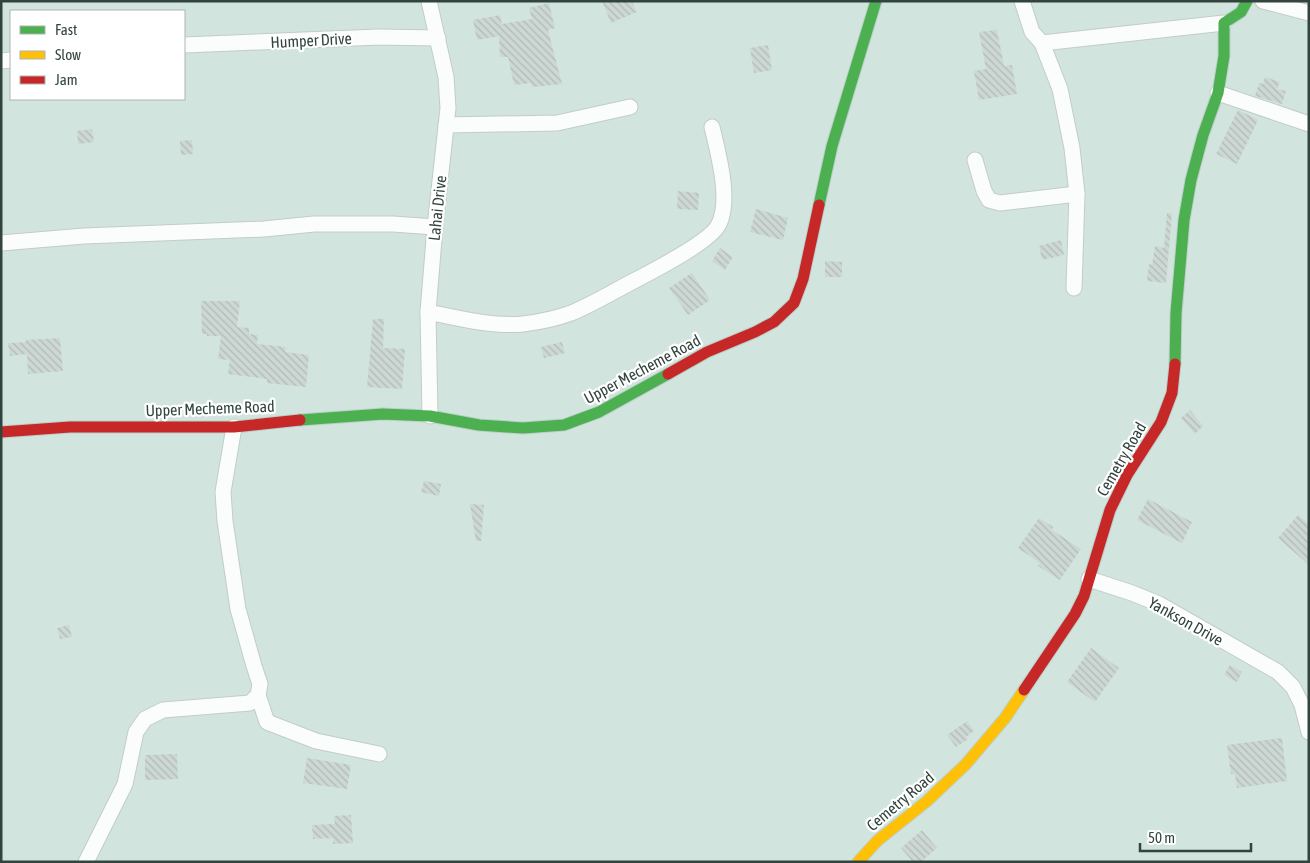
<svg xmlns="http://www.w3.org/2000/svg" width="1310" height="863" viewBox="0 0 1310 863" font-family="'Asap Condensed',sans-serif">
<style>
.residential{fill:#d1e4de;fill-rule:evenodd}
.building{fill:url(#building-back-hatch)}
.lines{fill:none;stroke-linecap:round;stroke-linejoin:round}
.street-casing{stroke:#c3ccc9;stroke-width:17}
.fast-casing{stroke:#bbcfc9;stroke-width:13}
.slow-casing{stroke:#bbcfc9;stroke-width:13}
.jam-casing{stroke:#bbcfc9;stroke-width:13}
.street{stroke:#fbfdfc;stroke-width:15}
.fast{stroke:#4caf50;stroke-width:11}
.slow{stroke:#ffc107;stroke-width:11}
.jam{stroke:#c62828;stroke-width:11}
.labels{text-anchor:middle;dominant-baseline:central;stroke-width:4.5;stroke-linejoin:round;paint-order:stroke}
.street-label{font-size:16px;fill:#31443d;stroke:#fff}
</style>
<defs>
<pattern id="building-back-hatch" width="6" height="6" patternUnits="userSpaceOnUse" patternTransform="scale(1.25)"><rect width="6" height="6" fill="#cdd8d4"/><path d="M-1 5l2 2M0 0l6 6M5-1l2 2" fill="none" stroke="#b0bbb7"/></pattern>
</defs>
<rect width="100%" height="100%" fill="#e5efec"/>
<path class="residential" d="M1,1H1309V862H1ZM11,11H184V99H11Z"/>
<g class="building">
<polygon points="602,1 632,1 637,12 611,23"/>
<polygon points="549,3 555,28 548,30 562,84 532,87 531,83 514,85 508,57 500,57 499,36 477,40 473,20 500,15 502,24 532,19 529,8"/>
<polygon points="997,30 1004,66 1012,65 1017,94 979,100 974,71 986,69 979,32"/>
<polygon points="768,45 772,70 754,73 750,48"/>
<polygon points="1265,77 1280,82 1277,89 1286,91 1282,104 1255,96 1259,83 1263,84"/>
<polygon points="1238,110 1258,120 1237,164 1216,154"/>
<polygon points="92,129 94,142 78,144 77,131"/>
<polygon points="192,140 193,154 181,155 180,141"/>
<polygon points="678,191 699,193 698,210 677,209"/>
<polygon points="756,209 788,218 783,240 750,232"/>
<polygon points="1167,213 1172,213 1166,283 1147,281 1149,264 1152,265 1155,246 1164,248"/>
<polygon points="1061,240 1064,255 1042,260 1039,246"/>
<polygon points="720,248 733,257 725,270 712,261"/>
<polygon points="825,261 842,262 842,277 825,277"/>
<polygon points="692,273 710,300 688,315 669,288"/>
<polygon points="201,301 240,301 237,327 249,328 249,334 258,335 257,344 286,347 285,352 309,355 306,387 267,383 267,379 228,374 230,360 218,359 221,336 207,336 207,334 202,334"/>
<polygon points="373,319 384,319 383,348 405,349 402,389 367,387"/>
<polygon points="60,338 63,371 28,374 27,354 10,356 8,343 26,342 26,340"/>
<polygon points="562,342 565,353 544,358 541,347"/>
<polygon points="1190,410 1203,426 1195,434 1181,418"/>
<polygon points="424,481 441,484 439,496 421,492"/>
<polygon points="1148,499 1192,522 1182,543 1137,520"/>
<polygon points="470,504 484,505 481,541 476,541"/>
<polygon points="1298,515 1309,524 1309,565 1278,538"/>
<polygon points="1039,518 1053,527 1052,530 1081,549 1060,580 1038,566 1040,563 1018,548"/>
<polygon points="69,625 72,637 60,639 57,628"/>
<polygon points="1091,648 1119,668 1095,702 1067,682"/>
<polygon points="1230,665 1242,672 1237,682 1224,675"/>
<polygon points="967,721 974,731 966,737 968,739 956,747 947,735"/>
<polygon points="1282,738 1287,781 1237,788 1235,774 1231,774 1227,745"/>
<polygon points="177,754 178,779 145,780 145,755"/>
<polygon points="307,758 351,765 347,789 303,783"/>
<polygon points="351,815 353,843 333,844 333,838 313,839 312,825 335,824 334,816"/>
<polygon points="922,830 937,848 921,862 913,862 901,848"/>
</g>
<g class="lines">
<g class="street-casing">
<g id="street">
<polyline points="429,1 446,77 448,108 435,227 428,312 430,416"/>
<polyline points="1022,1 1032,32 1042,43 1060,89 1072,148 1077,194 1074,288"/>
<polyline points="1263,1 1309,13"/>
<polyline points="1042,43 1224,23"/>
<polyline points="184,45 379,37 438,38"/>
<polyline points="1,61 11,60"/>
<polyline points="1218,93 1309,124"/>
<polyline points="446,125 557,123 630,107"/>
<polyline points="975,160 984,191 989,200 1000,203 1077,194"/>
<polyline points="1,243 84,236 264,229 314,224 393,224 435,227"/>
<path d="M428,312C457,318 494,327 523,324C539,322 555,319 571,313C591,305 609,294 628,284C647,274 711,242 719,224C731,199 718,153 712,127"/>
<polyline points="234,427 223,492 225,521 238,609 254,666 260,684 258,695 267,722 316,741 379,754"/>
<polyline points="1089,579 1132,593 1159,604 1278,672 1293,687 1302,705 1309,732"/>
<polyline points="86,862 125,784 136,732 145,719 163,710 250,703 258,695"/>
</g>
</g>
<g class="fast-casing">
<g id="fast">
<polyline points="819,205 832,146 876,1"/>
<polyline points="1175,364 1176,313 1184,220 1191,180 1203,135 1218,93 1224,56 1224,23 1241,12 1247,1"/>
<polyline points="300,420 383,414 430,416 479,425 523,428 564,425 599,412 668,374"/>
</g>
</g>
<g class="slow-casing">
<polyline id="slow" points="858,862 877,841 927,801 966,764 1005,718 1024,690"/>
</g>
<g class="jam-casing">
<g id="jam">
<polyline points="668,374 707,352 755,332 774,322 794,303 803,279 819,205"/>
<polyline points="1,432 70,427 234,427 300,420"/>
<polyline points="1024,690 1075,614 1084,596 1110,510 1127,475 1161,422 1172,393 1175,364"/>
</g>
</g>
<use href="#street" class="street"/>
<use href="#fast" class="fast"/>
<use href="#slow" class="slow"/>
<use href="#jam" class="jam"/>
</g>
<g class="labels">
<g class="street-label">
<text transform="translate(311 40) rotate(-3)">Humper Drive</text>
<text transform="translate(437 208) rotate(-84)">Lahai Drive</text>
<text transform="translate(642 369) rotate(-28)">Upper Mecheme Road</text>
<text transform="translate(210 408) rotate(-2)">Upper Mecheme Road</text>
<text transform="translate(1121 459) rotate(-60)">Cemetry Road</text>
<text transform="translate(1186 621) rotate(29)">Yankson Drive</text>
<text transform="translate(900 801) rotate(-40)">Cemetry Road</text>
</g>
</g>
<rect width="1310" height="863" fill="none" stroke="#31443d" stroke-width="5"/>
<rect x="10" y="10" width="175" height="90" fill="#ffffff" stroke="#adb4b1"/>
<rect x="20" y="26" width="25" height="8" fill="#4caf50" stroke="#adb4b1"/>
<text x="55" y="35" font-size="15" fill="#31443d">Fast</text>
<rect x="20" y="51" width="25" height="8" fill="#ffc107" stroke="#adb4b1"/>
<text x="55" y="60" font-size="15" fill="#31443d">Slow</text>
<rect x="20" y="76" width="25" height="8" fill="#c62828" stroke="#adb4b1"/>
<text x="55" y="85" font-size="15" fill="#31443d">Jam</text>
<path d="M1140 843v8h111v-8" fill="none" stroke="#31443d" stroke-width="2.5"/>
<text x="1148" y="843" font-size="15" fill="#31443d" stroke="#ffffff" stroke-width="4" paint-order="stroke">50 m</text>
</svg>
